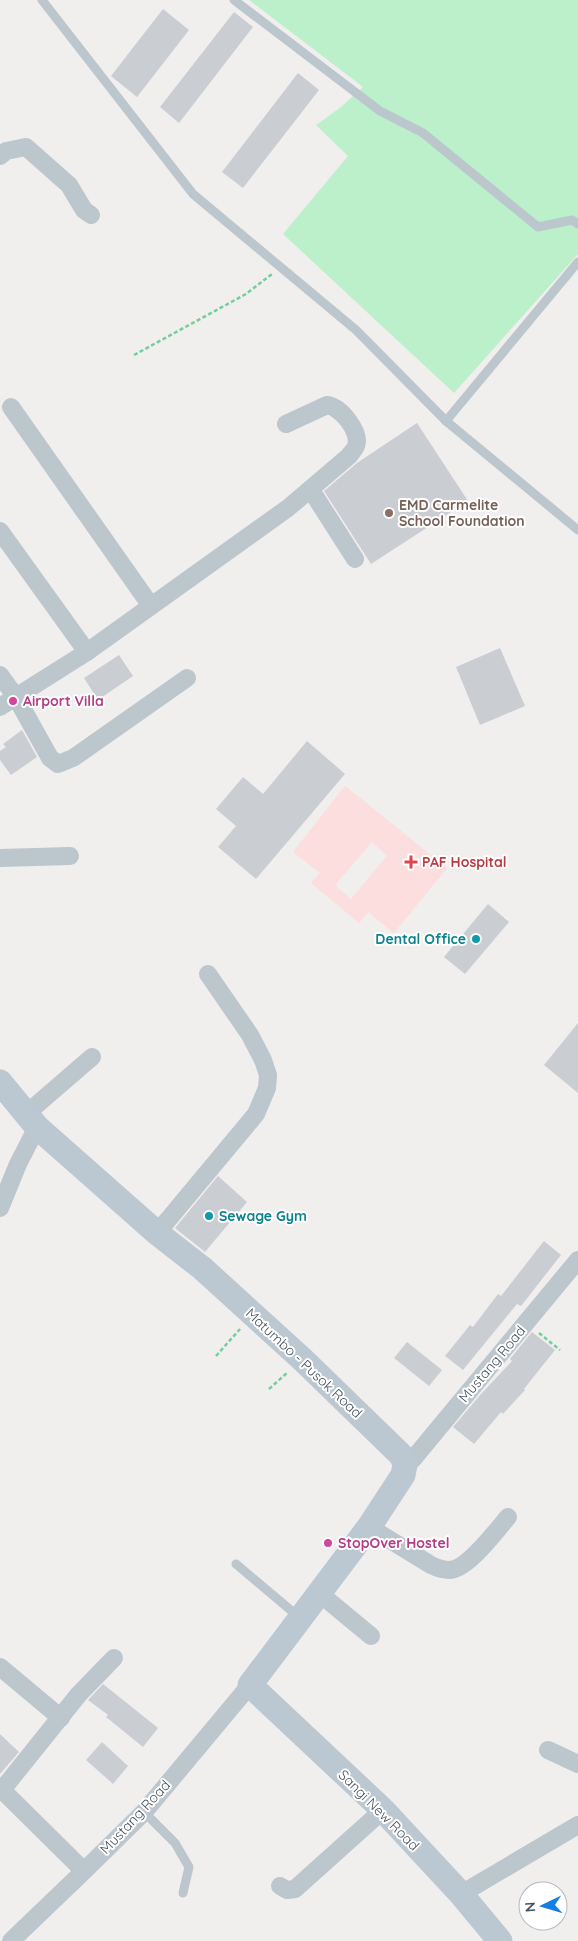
<svg xmlns="http://www.w3.org/2000/svg" width="578" height="1941" viewBox="0 0 578 1941" font-family="Quicksand,sans-serif">
<style>
.medical{fill:#fbdedd;fill-rule:evenodd}
.green{fill:#bbf0cb}
.building{fill:#caced3}
.lines{fill:none;stroke-linecap:round;stroke-linejoin:round}
.path{stroke:#72ce9a;stroke-width:2.5;stroke-dasharray:4 2.5;stroke-linecap:butt}
.lane{stroke:#bcc6cd;stroke-width:9}
.street{stroke:#bcc6cd;stroke-width:18}
.secondary{stroke:#bbc8d2;stroke-width:25}
.education-dot{fill:#8d6e63;stroke:#fff;stroke-width:2}
.hotel-dot{fill:#d1479c;stroke:#fff;stroke-width:2}
.health-dot{fill:#e0444e;stroke:#fff;stroke-width:2}
.culture-dot{fill:#0f9aa8;stroke:#fff;stroke-width:2}
.labels{text-anchor:middle;dominant-baseline:central;stroke-width:4;stroke-linejoin:round;paint-order:stroke}
.education-label{font-size:14px;font-weight:bold;fill:#785e54;stroke:#fff;text-anchor:start}
.hotel-label{font-size:14px;font-weight:bold;fill:#b23c85;stroke:#fff;text-anchor:start}
.health-label{font-size:14px;font-weight:bold;fill:#be3a42;stroke:#fff;text-anchor:start}
.culture-label{font-size:14px;font-weight:bold;fill:#0d838f;stroke:#fff;text-anchor:end}
.street-label{font-size:14px;fill:#46535c;stroke:#fff}
</style>
<rect width="100%" height="100%" fill="#f1eeee"/>
<path class="medical" d="M345,786L447,868L394,933L368,912L359,923L311,883L320,873L293,852ZM372,842L387,856L351,899L335,885Z"/>
<polygon class="green" points="249,0 578,0 578,254 454,393 283,234 348,156 316,125 341,107 363,87"/>
<g class="building">
<polygon points="163,9 189,30 137,97 111,76"/>
<polygon points="234,12 253,27 179,123 160,107"/>
<polygon points="298,73 319,90 243,188 222,172"/>
<polygon points="417,423 468,501 371,564 324,491 357,463"/>
<polygon points="500,648 525,706 480,725 456,667"/>
<polygon points="119,655 133,676 98,700 84,678"/>
<polygon points="22,730 37,757 11,775 0,760 0,751 6,747 3,744"/>
<polygon points="307,741 345,774 256,879 218,847 236,826 216,809 243,777 263,794"/>
<polygon points="488,904 509,922 465,974 444,957"/>
<polygon points="578,1023 578,1093 544,1065"/>
<polygon points="218,1176 247,1202 205,1252 175,1228"/>
<polygon points="544,1241 561,1255 521,1306 517,1304 463,1370 445,1356 470,1325 473,1327 498,1294 501,1296"/>
<polygon points="532,1332 555,1350 524,1389 525,1390 503,1414 501,1412 474,1444 453,1427 481,1394 512,1361 510,1359"/>
<polygon points="407,1342 442,1370 429,1386 394,1358"/>
<polygon points="103,1684 158,1728 143,1747 106,1717 108,1715 88,1700"/>
<polygon points="0,1734 19,1752 0,1774"/>
<polygon points="102,1742 128,1766 113,1784 86,1760"/>
</g>
<g class="lines">
<g class="path">
<polyline points="134,355 246,294 272,274"/>
<polyline points="539,1333 560,1350"/>
<polyline points="216,1356 240,1329"/>
<polyline points="269,1389 288,1372"/>
</g>
<g class="lane">
<polyline points="42,0 193,194 356,330 446,421 578,530"/>
<polyline points="234,0 380,111 423,133 538,227 572,220 578,224"/>
<polyline points="446,421 578,262"/>
<polyline points="236,1564 300,1618"/>
<polyline points="144,1812 175,1843 189,1867 183,1893"/>
</g>
<g class="street">
<polyline points="0,156 6,151 26,147 69,185 84,210 91,215"/>
<polyline points="11,407 151,606"/>
<polyline points="311,490 355,559"/>
<polyline points="0,531 87,652"/>
<polyline points="0,675 16,697 50,758 58,764 73,758 187,678"/>
<path d="M0,707L87,652L288,508L349,456C351,453 355,449 356,446C361,432 341,407 327,405L286,424"/>
<polyline points="0,858 70,856"/>
<polyline points="26,1114 92,1057"/>
<polyline points="0,1208 18,1164 37,1127"/>
<polyline points="157,1233 256,1114 267,1088 268,1075 263,1060 250,1035 208,974"/>
<polyline points="405,1465 413,1459 578,1260"/>
<path d="M369,1527L431,1565C437,1568 443,1570 450,1570C468,1569 496,1531 508,1517"/>
<polyline points="319,1593 371,1636"/>
<polyline points="0,1667 61,1718"/>
<polyline points="548,1750 578,1764"/>
<polyline points="0,1788 84,1871"/>
<polyline points="2,1790 79,1694 114,1658"/>
<polyline points="280,1886 287,1890 295,1889 383,1810"/>
<polyline points="461,1894 578,1825"/>
<polyline points="11,1941 84,1871 144,1812 250,1685"/>
</g>
<polyline class="secondary" points="0,1082 37,1127 157,1233 202,1268 302,1359 402,1456 405,1465 403,1475 369,1527 250,1685 383,1810 461,1894 500,1941"/>
</g>
<circle class="education-dot" cx="389" cy="513" r="5"/>
<g class="hotel-dot">
<circle cx="13" cy="701" r="5"/>
<circle cx="328" cy="1543" r="5"/>
</g>
<path class="health-dot" d="M408.5 854.5h5v5h5v5h-5v5h-5v-5h-5v-5h5z"/>
<g class="culture-dot">
<circle cx="476" cy="939" r="5"/>
<circle cx="209" cy="1216" r="5"/>
</g>
<g class="labels">
<g class="education-label">
<text x="399" y="505">EMD Carmelite<tspan x="399" dy="16">School Foundation</tspan></text>
</g>
<g class="hotel-label">
<text x="23" y="701">Airport Villa</text>
<text x="338" y="1543">StopOver Hostel</text>
</g>
<g class="health-label">
<text x="422" y="862">PAF Hospital</text>
</g>
<g class="culture-label">
<text x="466" y="939">Dental Office</text>
<text x="219" y="1216" text-anchor="start">Sewage Gym</text>
</g>
<g class="street-label">
<text transform="translate(304 1363) rotate(43)">Matumbo - Pusok Road</text>
<text transform="translate(492 1364) rotate(-50)">Mustang Road</text>
<text transform="translate(379 1810) rotate(45)">Sangi New Road</text>
<text transform="translate(135 1817) rotate(-47)">Mustang Road</text>
</g>
</g>
<g transform="translate(543 1906) rotate(265)"><circle r="24" fill="#ffffff" stroke="#b5babe"/>
<path d="M0-4L9 19L0 12L-9 19Z" fill="#157de3"/>
<text y="-8" font-size="14" font-weight="bold" text-anchor="middle" fill="#46535c">N</text>
</g>
</svg>
